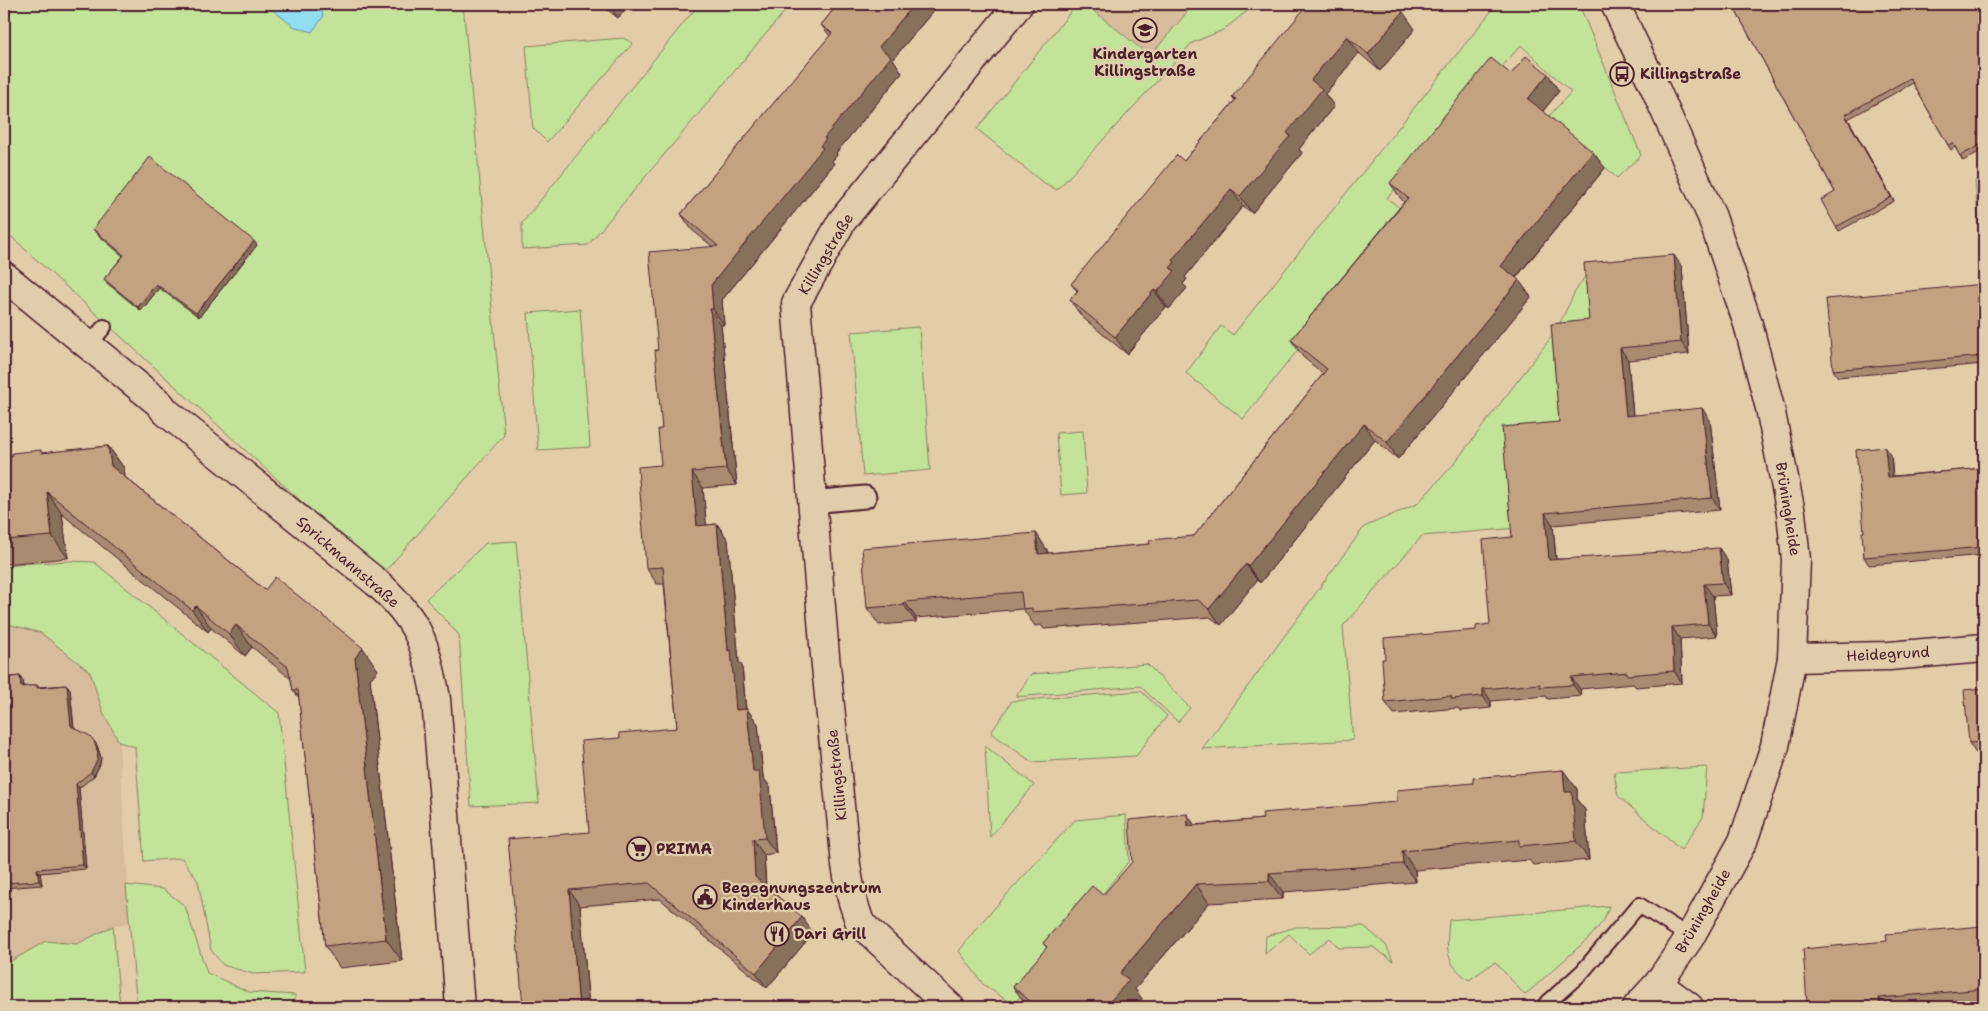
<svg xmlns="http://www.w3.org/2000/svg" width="1988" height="1011" viewBox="0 0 1988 1011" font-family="'Shantell Sans',sans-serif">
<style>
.built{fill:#d6bc9a}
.green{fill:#c3e29a;stroke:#868062}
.water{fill:#91ddf1;stroke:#7591a2}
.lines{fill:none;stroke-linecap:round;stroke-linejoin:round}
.service-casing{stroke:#4a1f2b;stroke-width:18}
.pedestrian-casing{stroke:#4a1f2b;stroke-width:25}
.minor-casing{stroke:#4a1f2b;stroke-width:31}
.service{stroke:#e1ccab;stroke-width:14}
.pedestrian{stroke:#e1ccab;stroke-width:21}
.minor{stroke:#e1ccab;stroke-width:28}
.wall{fill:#a88b6f;stroke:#4a1f2b}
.shaded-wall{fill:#88715a;stroke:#4a1f2b}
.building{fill:#c3a281;stroke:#4a1f2b}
.labels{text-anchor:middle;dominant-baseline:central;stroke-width:4.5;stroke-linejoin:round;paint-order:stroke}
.poi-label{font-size:15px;font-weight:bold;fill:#4a1f2b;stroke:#e1ccab;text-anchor:start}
.street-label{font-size:15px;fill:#4a1f2b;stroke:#e1ccab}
</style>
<rect width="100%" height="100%" fill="#e3cca8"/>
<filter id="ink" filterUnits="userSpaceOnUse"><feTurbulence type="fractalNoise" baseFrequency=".02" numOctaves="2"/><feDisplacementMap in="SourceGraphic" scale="10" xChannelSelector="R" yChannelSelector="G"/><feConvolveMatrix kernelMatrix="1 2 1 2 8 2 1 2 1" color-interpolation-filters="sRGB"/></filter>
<g filter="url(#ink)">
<g class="built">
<polygon points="1085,4 1194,4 1151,57"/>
<polygon points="4,623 41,633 90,672 103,712 119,742 130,922 113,926 77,944 46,941 4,965"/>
</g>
<g class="green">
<polygon points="4,4 463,4 504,435 382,575 4,230"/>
<polygon points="699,4 791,4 588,245 522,249 522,223"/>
<polygon points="1077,4 1085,4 1150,56 1194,4 1216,4 1221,9 1226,4 1256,4 1223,30 1192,43 1057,190 1041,181 977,129"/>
<polygon points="1497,4 1579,4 1641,155 1617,178 1549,116 1571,92 1521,45 1387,198 1406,213 1243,419 1186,373 1221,326 1233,335"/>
<polygon points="623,38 633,43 547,142 533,128 526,46"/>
<polygon points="1984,176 1984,229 1979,229 1975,181"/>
<polygon points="1590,269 1597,332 1567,434 1519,528 1422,536 1343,626 1353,740 1202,749 1364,527 1417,504 1453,465 1556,331 1575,292"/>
<polygon points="580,309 590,447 538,450 528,313"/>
<polygon points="919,327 930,470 863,476 851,332"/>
<polygon points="1083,431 1087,493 1061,495 1056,433"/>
<polygon points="516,541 539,803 471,806 459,635 426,599 486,543"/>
<polygon points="70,561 94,562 279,713 305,972 253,974 223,965 211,950 198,881 182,858 144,861 135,747 119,742 103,712 90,672 41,633 4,623 4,597 8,594 4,579 4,568 16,564"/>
<polygon points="1147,664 1190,708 1178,722 1140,686 1016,697 1031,674"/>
<polygon points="1141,691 1167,716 1136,756 1032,762 991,733 1012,701"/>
<polygon points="985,746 1034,785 990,837"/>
<polygon points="1707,767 1703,817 1681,850 1618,796 1614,772"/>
<polygon points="1126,815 1129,861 1013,1005 983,984 959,951 979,925 1075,820"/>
<polygon points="126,885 163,889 185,906 207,973 249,992 295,995 295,1007 137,1007"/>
<path d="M1609,906L1604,920L1590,937L1525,995L1495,962L1469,980C1443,962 1447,948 1449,920Z"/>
<polygon points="113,926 120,1007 4,1007 4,965 46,941 77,944"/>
<polygon points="1364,926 1386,945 1393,961 1373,947 1339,948 1330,938 1309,954 1289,934 1265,954 1266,936 1296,927"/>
</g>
<polygon class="water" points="265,4 321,4 323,17 312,32 293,26"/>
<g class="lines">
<g class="service-casing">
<g id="service">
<polyline points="89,345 104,327"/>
<polyline points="1543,1007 1582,972 1639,905 1690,937"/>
</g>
</g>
<g class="pedestrian-casing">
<polyline id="pedestrian" points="811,502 865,497"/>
</g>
<g class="minor-casing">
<g id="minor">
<polyline points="1615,4 1655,88 1712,217 1748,324 1770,408 1791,513 1796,560 1792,658 1775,746 1743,841 1690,937 1658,984 1637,1007"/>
<path d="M4,276L160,404L165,411L376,582C418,619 427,645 436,699L460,1007"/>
<polyline points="1792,658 1889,656 1984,648"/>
<polyline points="1658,984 1689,1007"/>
<polyline points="950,1007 860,923 852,899 846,865 825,656 796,303 842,221 1019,4"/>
</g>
</g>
<use href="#service" class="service"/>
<use href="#pedestrian" class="pedestrian"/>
<use href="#minor" class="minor"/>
</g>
<g class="wall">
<polygon points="561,4 593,4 563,6"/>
<polygon points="600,4 630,4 618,18"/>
<polygon points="838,4 939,4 893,59 902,73 836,153 837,155 832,161 834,164 722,300 724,325 721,325 737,485 703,488 706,525 717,524 728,540 739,662 742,666 746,709 747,709 758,724 763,777 770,787 776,853 764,855 766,886 813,933 767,988 660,899 580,906 589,1007 523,1007 589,832 620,738 677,728 664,584 657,584 646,568 661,465 662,429 658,350 712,246 692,230 681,214 830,36 821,25"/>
<polygon points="1732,4 1984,4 1984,149 1963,161 1955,147 1951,150 1948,145 1913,83 1848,119 1894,201 1839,231 1836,227 1835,192"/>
<polygon points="1321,10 1415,29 1380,71 1359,53 1325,94 1334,106 1299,149 1302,153 1252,213 1243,206 1185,277 1187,279 1183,284 1187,288 1169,309 1166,307 1127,354 1082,317 1070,300 1077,291 1071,284 1184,161 1235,100 1232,97"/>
<polygon points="1511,74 1559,91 1543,111 1605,168 1516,278 1531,297 1398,459 1375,440 1260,583 1257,580 1221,625 1210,617 1044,629 1041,625 1035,626 1023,609 916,618 916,622 879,625 867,608 1036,533 1047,550 1048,553 1150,544 1194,536 1323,374 1303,357 1291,340 1404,202 1401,199 1390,183"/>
<polygon points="93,229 257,245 199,317 159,288 141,311 107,283 104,279 123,256 96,233"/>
<polygon points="1682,267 1689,354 1628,360 1633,415 1710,420 1720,510 1553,525 1556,559 1727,560 1731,595 1713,596 1717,636 1680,639 1682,683 1636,687 1633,684 1580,689 1581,696 1548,699 1546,696 1491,701 1491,708 1460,711 1458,708 1394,714 1385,702 1385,659 1476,630 1490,624 1512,537 1559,422 1589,320"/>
<polygon points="1984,284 1984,364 1838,377 1833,370"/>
<polygon points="108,446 124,468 125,477 265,590 378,670 370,679 402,961 340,968 325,946 299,698 293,690 291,679 252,647 245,656 211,628 208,632 62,514 68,558 5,564 4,561 4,456 43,453"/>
<polygon points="1885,447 1891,455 1893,476 1984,468 1984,555 1869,565 1864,557 1864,532"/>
<polygon points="20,676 23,681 24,687 37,685 38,687 67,685 70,689 74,728 97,745 101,758 100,764 94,776 79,788 86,869 40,873 42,885 4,888 4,678"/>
<polygon points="1984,688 1983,757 1979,758 1969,743"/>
<polygon points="1563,770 1577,789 1577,800 1585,810 1589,860 1533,865 1529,860 1415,870 1416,882 1283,892 1283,899 1209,903 1135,989 1142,999 1135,1007 1028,1007 1013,987 1047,948 1043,943 1103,895 1187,814 1194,825 1263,819 1397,802 1473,783"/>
<polygon points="1984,926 1984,1005 1958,1007 1810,1007 1807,1003 1887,941"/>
</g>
<g class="shaded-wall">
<polygon points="610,4 630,4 618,18 609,6"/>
<polygon points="914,4 939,4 893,59 902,73 836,153 837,155 832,161 834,164 722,300 724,325 713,309 711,285 820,146 824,138 879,47"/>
<polygon points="1403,12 1415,29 1380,71 1368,54"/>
<polygon points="1347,36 1359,53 1325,94 1334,106 1299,149 1302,153 1252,213 1240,196 1311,80"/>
<polygon points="1548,74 1559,91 1540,115 1528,99"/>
<polygon points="1845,115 1848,119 1894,201 1891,197"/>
<polygon points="1593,152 1605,168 1512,282 1501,266"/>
<polygon points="1231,189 1243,206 1185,277 1187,279 1183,284 1187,288 1169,309 1157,292 1172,260"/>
<polygon points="254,241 257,245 199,317 196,313"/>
<polygon points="1674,255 1682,267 1689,354 1681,342"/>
<polygon points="1519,280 1531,297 1398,459 1387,442"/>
<polygon points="156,284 159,288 141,311 138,307"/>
<polygon points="1154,290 1166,307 1127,354 1115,337"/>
<polygon points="710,309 721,325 737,485 726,469"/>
<polygon points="1620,348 1628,360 1634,428 1626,416"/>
<polygon points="1702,408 1710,420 1720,510 1712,498"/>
<polygon points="1364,424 1375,440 1260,583 1248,566"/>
<polygon points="108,446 124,468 126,488 111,466"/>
<polygon points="1885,447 1891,455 1893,485 1888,477"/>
<polygon points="692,472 703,488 708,542 697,526"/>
<polygon points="47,492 62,514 68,558 52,536"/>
<polygon points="1545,513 1553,525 1557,572 1549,560"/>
<polygon points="717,524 728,540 739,662 742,666 747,725 736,710 728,651"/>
<polygon points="1036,533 1047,550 1049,570 1038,554"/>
<polygon points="1719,548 1727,560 1731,595 1723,583"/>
<polygon points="1246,564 1257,580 1221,625 1209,609"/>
<polygon points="1704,584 1713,596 1717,636 1708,624"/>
<polygon points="905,602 916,618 916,622 904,605"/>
<polygon points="196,606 211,628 208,632 192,610"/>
<polygon points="236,625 252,647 245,656 229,634"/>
<polygon points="1672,627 1680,639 1682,683 1674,671"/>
<polygon points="363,648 378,670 370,679 402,961 386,939 355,658"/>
<polygon points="20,676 23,681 24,691 21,687"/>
<polygon points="1571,677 1580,689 1581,696 1573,685"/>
<polygon points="67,685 70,689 74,731 71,726"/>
<polygon points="1483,689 1491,701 1491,708 1483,696"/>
<polygon points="747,709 758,724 763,777 770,787 776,853 765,838 753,771"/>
<polygon points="94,741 97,745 101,758 100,764 94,776 91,772"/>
<polygon points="1563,770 1577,789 1577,800 1585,810 1589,860 1576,841 1565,792"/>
<polygon points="76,784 79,788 86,869 83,865"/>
<polygon points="1187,814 1200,833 1188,826"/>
<polygon points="753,839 764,855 766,893 755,877"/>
<polygon points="1402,851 1415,870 1416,882 1403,864"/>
<polygon points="37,869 40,873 42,885 39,881"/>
<polygon points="1269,873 1283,892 1283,899 1269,881"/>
<polygon points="1196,884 1209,903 1135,989 1142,999 1135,1007 1105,1007 1120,973"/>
<polygon points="569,890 580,906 589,1007 579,1007"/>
<polygon points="802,917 813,933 767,988 756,973"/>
<polygon points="1879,998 1886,1007 1880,1007"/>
</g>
<g class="building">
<polygon points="838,4 914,4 879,47 891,57 824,138 826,139 820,146 823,148 711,285 713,309 710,309 726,469 692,472 697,526 717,524 728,651 731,650 736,710 747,709 753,771 759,771 765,838 753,839 755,877 802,917 756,973 649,883 569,890 579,1007 523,1007 508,839 589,832 581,741 620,738 619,733 677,728 663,567 646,568 638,467 661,465 658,429 662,429 655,350 658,350 649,252 718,246 681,214 832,33 821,25"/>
<polygon points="1308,4 1314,4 1321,10 1326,4 1393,4 1403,12 1368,54 1347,36 1311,80 1322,89 1287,133 1290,136 1240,196 1231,189 1172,260 1175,262 1170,268 1175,271 1157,292 1154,290 1115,337 1070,300 1078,290 1071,284 1177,155 1184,161 1236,99 1232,97"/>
<polygon points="1732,4 1984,4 1984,143 1960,156 1953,143 1948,145 1910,78 1845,115 1891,197 1836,227 1821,200 1835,192"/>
<polygon points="1526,56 1548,74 1528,99 1593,152 1501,266 1519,280 1387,442 1364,424 1248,566 1246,564 1209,609 1198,600 1032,612 1032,608 1023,609 1021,592 905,602 904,605 867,608 862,548 1036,533 1038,554 1150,544 1149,540 1194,536 1327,369 1291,340 1408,198 1390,183 1491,58 1511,74"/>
<polygon points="150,157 254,241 196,313 156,284 138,307 104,279 124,255 93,229"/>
<polygon points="1674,255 1681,342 1620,348 1626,416 1702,408 1712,498 1545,513 1549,560 1719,548 1723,583 1704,584 1708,624 1672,627 1674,671 1627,675 1627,672 1571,677 1573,685 1540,687 1540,684 1483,689 1483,696 1452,699 1451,696 1385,702 1382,659 1385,659 1384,638 1476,630 1476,626 1490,624 1483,540 1512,537 1502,427 1559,422 1551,324 1589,320 1584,263"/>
<polygon points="1984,284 1984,356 1833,370 1826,299"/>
<polygon points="108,446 111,466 265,590 275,577 363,648 355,658 386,939 325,946 298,690 293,690 288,667 236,625 229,634 196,606 192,610 47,492 52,536 4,540 4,456 12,456 12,453 41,450 41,453"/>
<polygon points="1885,447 1888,477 1984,468 1984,547 1864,557 1862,532 1864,532 1856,450"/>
<polygon points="20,676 21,687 37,685 37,688 67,685 71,726 90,736 94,741 98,753 97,760 91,772 76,784 83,865 37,869 39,881 4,883 4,678"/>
<polygon points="1984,688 1984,772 1982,742 1969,743 1964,690"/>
<polygon points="1563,770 1565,792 1572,792 1576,841 1519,846 1519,840 1402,851 1403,864 1269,873 1269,881 1196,884 1120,973 1129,980 1105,1007 1037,1007 1013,987 1047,947 1043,943 1092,886 1103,895 1132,862 1129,820 1187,814 1188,826 1263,819 1262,813 1397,802 1397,790 1473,783 1473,778"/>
<polygon points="1984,926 1984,989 1879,998 1880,1007 1817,1007 1817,1003 1807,1003 1803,949 1887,941 1886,934"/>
</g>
</g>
<defs>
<g id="school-ring" transform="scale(1.25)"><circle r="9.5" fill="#e1ccab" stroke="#4a1f2b" stroke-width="1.5"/><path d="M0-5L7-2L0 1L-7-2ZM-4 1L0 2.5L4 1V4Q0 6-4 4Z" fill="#4a1f2b"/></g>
<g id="bus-ring" transform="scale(1.25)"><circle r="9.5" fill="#e1ccab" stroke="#4a1f2b" stroke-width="1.5"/><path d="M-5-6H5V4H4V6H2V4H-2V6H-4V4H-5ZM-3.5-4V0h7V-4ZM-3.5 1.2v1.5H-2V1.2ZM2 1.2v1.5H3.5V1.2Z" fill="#4a1f2b"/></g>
<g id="supermarket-ring" transform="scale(1.25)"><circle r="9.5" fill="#e1ccab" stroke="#4a1f2b" stroke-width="1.5"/><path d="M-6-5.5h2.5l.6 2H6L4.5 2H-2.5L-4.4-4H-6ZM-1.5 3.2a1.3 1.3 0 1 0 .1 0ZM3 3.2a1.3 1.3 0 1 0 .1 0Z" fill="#4a1f2b"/></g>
<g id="civic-ring" transform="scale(1.25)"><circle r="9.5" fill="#e1ccab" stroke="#4a1f2b" stroke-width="1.5"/><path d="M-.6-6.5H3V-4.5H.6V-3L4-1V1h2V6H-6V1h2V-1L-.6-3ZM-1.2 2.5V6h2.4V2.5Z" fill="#4a1f2b"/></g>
<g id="restaurant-ring" transform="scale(1.25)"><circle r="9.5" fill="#e1ccab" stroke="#4a1f2b" stroke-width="1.5"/><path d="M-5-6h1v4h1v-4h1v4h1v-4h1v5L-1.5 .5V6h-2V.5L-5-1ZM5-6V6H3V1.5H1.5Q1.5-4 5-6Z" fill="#4a1f2b"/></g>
</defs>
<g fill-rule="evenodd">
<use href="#school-ring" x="1145" y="30"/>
<use href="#bus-ring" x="1622" y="74"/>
<use href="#supermarket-ring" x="639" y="849"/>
<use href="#civic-ring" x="705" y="897"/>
<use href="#restaurant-ring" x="777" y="934"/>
</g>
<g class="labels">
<g class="poi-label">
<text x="1145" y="54" text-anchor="middle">Kindergarten<tspan x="1145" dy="17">Killingstraße</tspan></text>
<text x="1640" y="74">Killingstraße</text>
<text x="656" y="849">PRIMA</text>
<text x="722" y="888">Begegnungszentrum<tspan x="722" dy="17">Kinderhaus</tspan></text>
<text x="794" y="934">Dari Grill</text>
</g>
<g class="street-label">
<text transform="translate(826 254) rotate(-59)">Killingstraße</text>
<text transform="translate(1788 509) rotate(81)">Brüningheide</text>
<text transform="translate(348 562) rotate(41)">Sprickmannstraße</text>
<text transform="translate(1888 654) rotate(-3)">Heidegrund</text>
<text transform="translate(837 775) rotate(-96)">Killingstraße</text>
<text transform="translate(1703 911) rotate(-60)">Brüningheide</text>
</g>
</g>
<rect width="1988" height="1011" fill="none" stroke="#e1ccab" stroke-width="20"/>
<rect x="10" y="10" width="1968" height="991" fill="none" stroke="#4a1f2b" stroke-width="2" filter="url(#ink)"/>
</svg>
